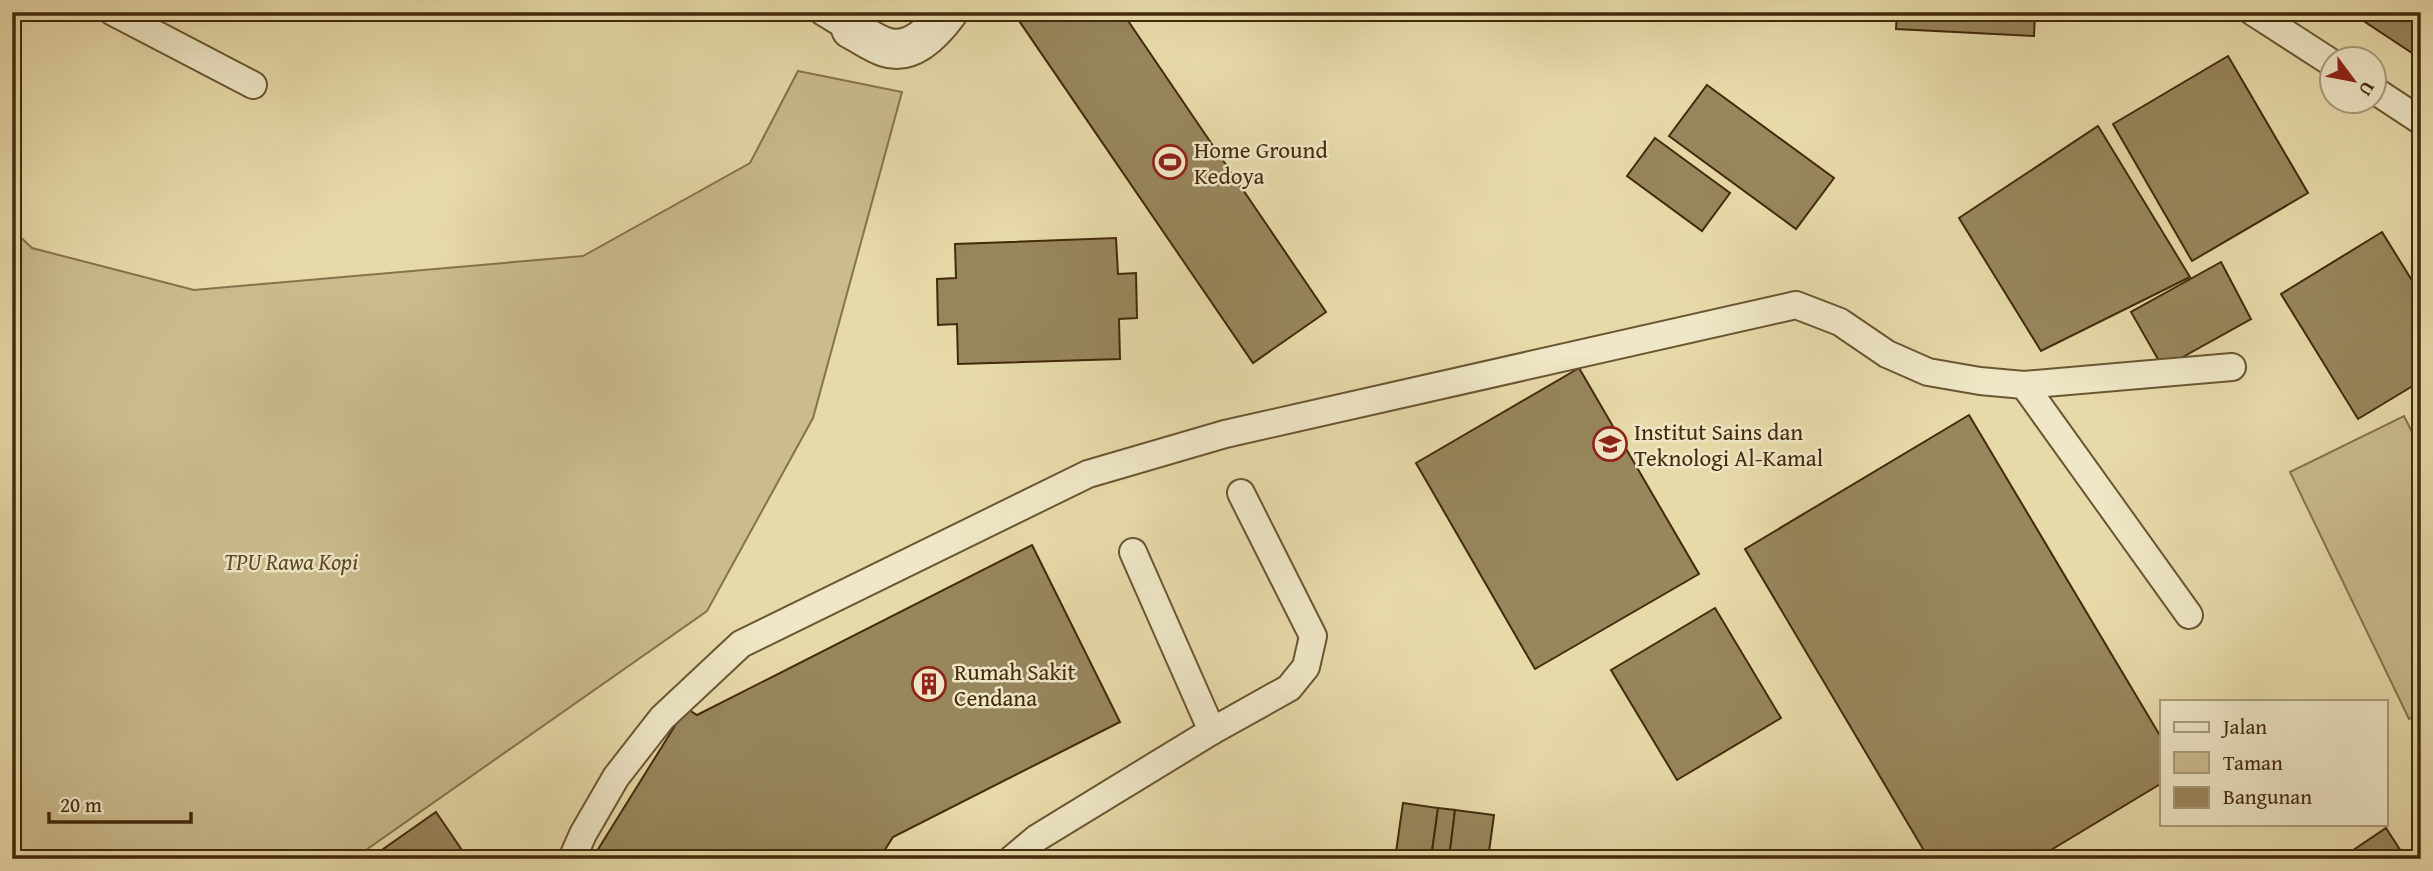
<svg xmlns="http://www.w3.org/2000/svg" width="2433" height="871" viewBox="0 0 2433 871" font-family="'Gentium Book Plus',serif">
<style>
.green{fill:#cbbc8e;stroke:#86734c;stroke-width:2}
.building{fill:#98865d;stroke:#422a0b;stroke-width:2}
.lines{fill:none;stroke-linecap:round;stroke-linejoin:round}
.service-casing{stroke:#6b5632;stroke-width:30}
.minor-casing{stroke:#6b5632;stroke-width:42}
.service{stroke:#efe7c7;stroke-width:26}
.minor{stroke:#efe7c7;stroke-width:38}
.labels{text-anchor:middle;dominant-baseline:central;stroke-width:5;stroke-linejoin:round;paint-order:stroke}
.poi-label{font-size:23px;fill:#422a0b;stroke:#efe7c7;text-anchor:start}
.park-label{font-size:23px;font-style:italic;fill:#5d4725;stroke:#efe7c7}
</style>
<rect width="100%" height="100%" fill="#e7daa9"/>
<filter id="stains"><feTurbulence type="fractalNoise" baseFrequency=".00286" numOctaves="4"/><feColorMatrix values="0 0 0 0 .2 0 0 0 0 .09 0 0 0 0 .02 0 0 0 .5 -.17"/></filter>
<radialGradient id="worn" r=".72"><stop offset=".6" stop-color="#630" stop-opacity="0"/><stop offset="1" stop-color="#630" stop-opacity=".3"/></radialGradient>
<g class="green">
<polygon points="798,71 902,92 813,418 707,611 353,859 12,859 12,229 32,248 194,290 583,256 750,163"/>
<polygon points="2404,416 2421,450 2421,713 2409,719 2290,472"/>
</g>
<g class="building">
<polygon points="1013,12 1122,12 1326,312 1253,363"/>
<polygon points="1897,12 2035,12 2034,36 1896,29"/>
<polygon points="2350,12 2421,12 2421,59"/>
<polygon points="2228,56 2308,193 2192,261 2113,124"/>
<polygon points="1707,85 1834,178 1796,229 1669,136"/>
<polygon points="2098,126 2190,277 2041,351 1959,218"/>
<polygon points="1655,138 1730,193 1702,231 1627,176"/>
<polygon points="2382,232 2421,295 2421,381 2358,419 2281,294"/>
<polygon points="1116,238 1118,274 1136,273 1137,318 1119,319 1120,359 958,364 957,324 938,325 937,279 956,278 955,244"/>
<polygon points="2221,262 2251,319 2163,368 2131,312"/>
<polygon points="1579,368 1699,574 1535,669 1416,463"/>
<polygon points="1969,415 2162,739 2162,783 2036,859 1929,859 1745,549"/>
<polygon points="1032,545 1120,722 893,837 879,859 592,859 686,708 697,715"/>
<polygon points="1715,608 1781,718 1677,780 1611,670"/>
<polygon points="1403,803 1438,808 1431,859 1395,859"/>
<polygon points="1438,808 1455,810 1449,859 1431,859"/>
<polygon points="1455,810 1494,815 1488,859 1449,859"/>
<polygon points="436,812 468,859 369,859"/>
<polygon points="2386,828 2406,859 2340,859"/>
</g>
<g class="lines">
<g class="service-casing">
<g id="service">
<polyline points="113,12 253,85"/>
<polyline points="823,12 851,29"/>
<polyline points="2253,12 2332,63"/>
<polyline points="2374,90 2421,121"/>
<polyline points="2024,385 2189,615"/>
<polyline points="1133,552 1212,731"/>
<polyline points="572,859 583,834 616,777 662,718 741,644 1088,474 1225,434 1796,305 1840,322 1887,354 1928,372 1980,381 2024,385 2232,367"/>
<polyline points="1012,859 1037,838 1212,731 1289,688 1306,667 1313,636 1241,493"/>
</g>
</g>
<g class="minor-casing">
<path id="minor" d="M861,12L851,29C861,34 873,43 885,47C911,56 934,31 948,12"/>
</g>
<use href="#service" class="service"/>
<use href="#minor" class="minor"/>
</g>
<defs>
<g id="stadium-ring" transform="scale(1.75)"><circle r="9.5" fill="#efe7c7" stroke="#8f2418" stroke-width="1.5"/><path d="M0-5a6.5 5 0 1 0 0 10a6.5 5 0 1 0 0-10ZM-3.5-1.8h7v3.6h-7Z" fill="#8f2418"/></g>
<g id="university-ring" transform="scale(1.75)"><circle r="9.5" fill="#efe7c7" stroke="#8f2418" stroke-width="1.5"/><path d="M0-5L7-2L0 1L-7-2ZM-4 1L0 2.5L4 1V4Q0 6-4 4Z" fill="#8f2418"/></g>
<g id="building-ring" transform="scale(1.75)"><circle r="9.5" fill="#efe7c7" stroke="#8f2418" stroke-width="1.5"/><path d="M-4-6H4V6H1V3H-1V6H-4ZM-2.5-4.3h1.7v1.8h-1.7ZM.8-4.3h1.7v1.8H.8ZM-2.5-1h1.7V.8h-1.7ZM.8-1h1.7V.8H.8Z" fill="#8f2418"/></g>
</defs>
<g fill-rule="evenodd">
<use href="#stadium-ring" x="1170" y="162"/>
<use href="#university-ring" x="1610" y="444"/>
<use href="#building-ring" x="929" y="684"/>
</g>
<g class="labels">
<g class="poi-label">
<text x="1194" y="149">Home Ground<tspan x="1194" dy="26">Kedoya</tspan></text>
<text x="1634" y="431">Institut Sains dan<tspan x="1634" dy="26">Teknologi Al-Kamal</tspan></text>
<text x="954" y="671">Rumah Sakit<tspan x="954" dy="26">Cendana</tspan></text>
</g>
<g class="park-label">
<text x="291" y="561">TPU Rawa Kopi</text>
</g>
</g>
<rect width="2433" height="871" fill="none" stroke="#e7daa9" stroke-width="42"/>
<rect x="14" y="14" width="2405" height="843" fill="none" stroke="#422a0b" stroke-width="3.5"/>
<rect x="21" y="21" width="2391" height="829" fill="none" stroke="#422a0b" stroke-width="2"/>
<rect x="2160" y="700" width="228" height="126" fill="#efe7c7" stroke="#aa9b7c" stroke-width="2"/>
<rect x="2174" y="722" width="35" height="10" fill="#efe7c7" stroke="#aa9b7c" stroke-width="2"/>
<text x="2223" y="734" font-size="21" fill="#422a0b">Jalan</text>
<rect x="2174" y="752" width="35" height="21" fill="#cbbc8e" stroke="#aa9b7c" stroke-width="2"/>
<text x="2223" y="770" font-size="21" fill="#422a0b">Taman</text>
<rect x="2174" y="787" width="35" height="21" fill="#98865d" stroke="#aa9b7c" stroke-width="2"/>
<text x="2223" y="804" font-size="21" fill="#422a0b">Bangunan</text>
<g transform="translate(2353 80) rotate(122)"><circle r="33" fill="#efe7c7" stroke="#aa9b7c" stroke-width="2"/>
<path d="M0-5L12 26L0 18L-12 26Z" fill="#8f2418"/>
<text y="-10" font-size="19" font-weight="bold" text-anchor="middle" fill="#422a0b">U</text>
</g>
<path d="M49 812v10h142v-10" fill="none" stroke="#422a0b" stroke-width="3.5"/>
<text x="60" y="812" font-size="21" fill="#422a0b" stroke="#efe7c7" stroke-width="5" paint-order="stroke">20 m</text>
<rect width="100%" height="100%" filter="url(#stains)"/>
<rect width="100%" height="100%" fill="url(#worn)"/>
</svg>
